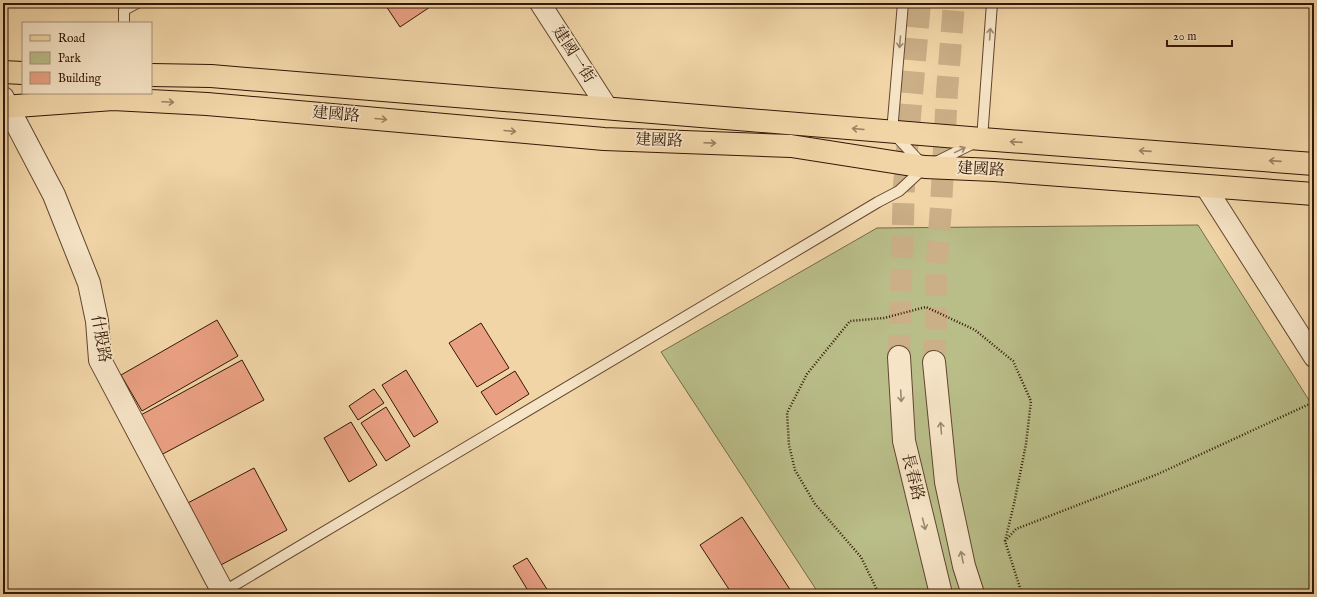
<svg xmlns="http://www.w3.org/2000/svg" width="1317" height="597" viewBox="0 0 1317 597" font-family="'IM FELL English','Noto Serif TC',serif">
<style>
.green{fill:#b9bd88;stroke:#766a47}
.building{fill:#e9a082;stroke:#331706}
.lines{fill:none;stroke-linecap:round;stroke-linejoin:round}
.tertiary-tunnel{stroke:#cbaf87;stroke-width:22;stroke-dasharray:22 11;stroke-linecap:butt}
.service-casing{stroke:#62462e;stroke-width:12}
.minor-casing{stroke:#62462e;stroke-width:22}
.tertiary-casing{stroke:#62462e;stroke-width:24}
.primary-casing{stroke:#331706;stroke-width:24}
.path{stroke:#331706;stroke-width:2.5;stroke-dasharray:1 2;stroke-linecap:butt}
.service{stroke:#f6e4c6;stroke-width:10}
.minor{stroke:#f6e4c6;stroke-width:20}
.tertiary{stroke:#f6e4c6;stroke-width:22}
.primary{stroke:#f1d5a7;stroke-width:22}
.oneway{stroke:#9e8870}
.oneway2{stroke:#9c805f}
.labels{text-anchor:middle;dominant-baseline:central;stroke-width:3.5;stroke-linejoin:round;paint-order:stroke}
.street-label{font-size:16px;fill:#331706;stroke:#f6e4c6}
</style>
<rect width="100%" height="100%" fill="#f1d5a7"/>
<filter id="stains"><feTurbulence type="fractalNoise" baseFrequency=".005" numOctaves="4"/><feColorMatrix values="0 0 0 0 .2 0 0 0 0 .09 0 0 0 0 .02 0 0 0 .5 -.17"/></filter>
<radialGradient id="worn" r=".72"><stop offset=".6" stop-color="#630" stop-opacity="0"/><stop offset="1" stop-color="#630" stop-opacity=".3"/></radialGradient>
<polygon class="green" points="1198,225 1314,408 1314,594 819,594 661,352 877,228"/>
<g class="building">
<polygon points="384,3 436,3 400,27"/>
<polygon points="217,320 238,356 142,411 121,375"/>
<polygon points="481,323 509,368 477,387 449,343"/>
<polygon points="242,360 264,400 161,455 139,416"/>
<polygon points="406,370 438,422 414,437 382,385"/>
<polygon points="515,371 529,394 496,415 481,392"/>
<polygon points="374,389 384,403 358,420 349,406"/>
<polygon points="386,407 410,446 386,461 361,423"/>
<polygon points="351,422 377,465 349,482 324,438"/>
<polygon points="254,468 287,530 217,567 184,505"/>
<polygon points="742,517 793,594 732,594 700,545"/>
<polygon points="527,558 550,594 530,594 513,566"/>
</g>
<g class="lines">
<g class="tertiary-tunnel">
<polyline points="899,357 904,185 920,3"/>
<polyline points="934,362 936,324 936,273 941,207 947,92 954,3"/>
</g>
<g class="service-casing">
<g id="service">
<polyline points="124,23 124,10 137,3"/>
<polyline points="934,163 982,139 992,3"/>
<polyline points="223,592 878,202 899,191 925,167 892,132 903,3"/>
</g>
</g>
<g class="minor-casing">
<g id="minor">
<polyline points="540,3 607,107"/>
<polyline points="1205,186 1314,357"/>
</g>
</g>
<g class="tertiary-casing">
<g id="tertiary">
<polyline points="3,98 54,195 89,283 97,321 100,360 224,594"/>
<polyline points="899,357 904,441 941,594"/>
<polyline points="934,362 946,482 964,566 973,594"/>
</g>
</g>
<g class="primary-casing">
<g id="primary">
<polyline points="3,72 23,73"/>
<polyline points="151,75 211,76 982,139 1314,164"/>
<polyline points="3,107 113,99 207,104 604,139 791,146 925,167 994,170 1314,194"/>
</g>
</g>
<g class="path">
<polyline points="1005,541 1016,529 1158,474 1314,402"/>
<polyline points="879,594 861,557 815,504 795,470 789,445 787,413 807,374 850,321 884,318 926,307 975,330 1013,361 1031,401 1026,444 1014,504 1005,541 1022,594"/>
</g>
<use href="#service" class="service"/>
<use href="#minor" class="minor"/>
<use href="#tertiary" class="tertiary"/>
<use href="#primary" class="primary"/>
</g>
<defs><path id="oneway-shaft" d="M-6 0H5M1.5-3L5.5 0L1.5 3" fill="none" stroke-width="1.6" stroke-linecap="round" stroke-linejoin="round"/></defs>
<g class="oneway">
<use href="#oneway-shaft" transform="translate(990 34) rotate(-86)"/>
<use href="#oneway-shaft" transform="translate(900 42) rotate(95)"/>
<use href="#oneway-shaft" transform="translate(960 150) rotate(-26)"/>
<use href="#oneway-shaft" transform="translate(901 396) rotate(87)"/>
<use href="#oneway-shaft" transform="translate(941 428) rotate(-95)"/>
<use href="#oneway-shaft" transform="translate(924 524) rotate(76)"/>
<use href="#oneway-shaft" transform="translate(962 557) rotate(-102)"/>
</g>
<g class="oneway2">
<use href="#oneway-shaft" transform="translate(168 102) rotate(3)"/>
<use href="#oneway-shaft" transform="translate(381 119) rotate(5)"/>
<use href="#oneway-shaft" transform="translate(858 129) rotate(-175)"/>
<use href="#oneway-shaft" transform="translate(510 131) rotate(5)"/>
<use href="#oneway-shaft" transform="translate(1016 142) rotate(-176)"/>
<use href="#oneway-shaft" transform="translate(710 143) rotate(2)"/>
<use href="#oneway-shaft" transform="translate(1145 151) rotate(-176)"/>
<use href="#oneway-shaft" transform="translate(1275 161) rotate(-176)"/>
</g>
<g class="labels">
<g class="street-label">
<text transform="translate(573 55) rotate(57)">建國一街</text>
<text transform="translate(336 115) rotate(5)">建國路</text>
<text transform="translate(659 141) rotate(2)">建國路</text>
<text transform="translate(981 170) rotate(3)">建國路</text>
<text transform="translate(100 339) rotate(80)">什股路</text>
<text transform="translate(912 477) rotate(76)">長春路</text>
</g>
</g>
<rect width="1317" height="597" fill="none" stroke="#f1d5a7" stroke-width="16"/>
<rect x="4" y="4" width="1309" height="589" fill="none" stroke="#331706" stroke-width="2"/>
<rect x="8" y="8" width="1301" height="581" fill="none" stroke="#331706"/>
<rect x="22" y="22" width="130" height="72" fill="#f6e4c6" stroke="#a89279"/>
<rect x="30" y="35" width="20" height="6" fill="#f1d5a7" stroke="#a89279"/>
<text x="58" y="42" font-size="12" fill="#331706">Road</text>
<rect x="30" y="52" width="20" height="12" fill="#b9bd88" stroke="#a89279"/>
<text x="58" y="62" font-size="12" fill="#331706">Park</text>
<rect x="30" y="72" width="20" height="12" fill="#e9a082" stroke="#a89279"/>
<text x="58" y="82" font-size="12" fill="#331706">Building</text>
<path d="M1167 40v6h65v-6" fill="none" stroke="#331706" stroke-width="2"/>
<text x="1173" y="40" font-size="12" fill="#331706" stroke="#f6e4c6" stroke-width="3" paint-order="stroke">20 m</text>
<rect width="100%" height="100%" filter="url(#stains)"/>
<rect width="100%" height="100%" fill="url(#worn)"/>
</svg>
